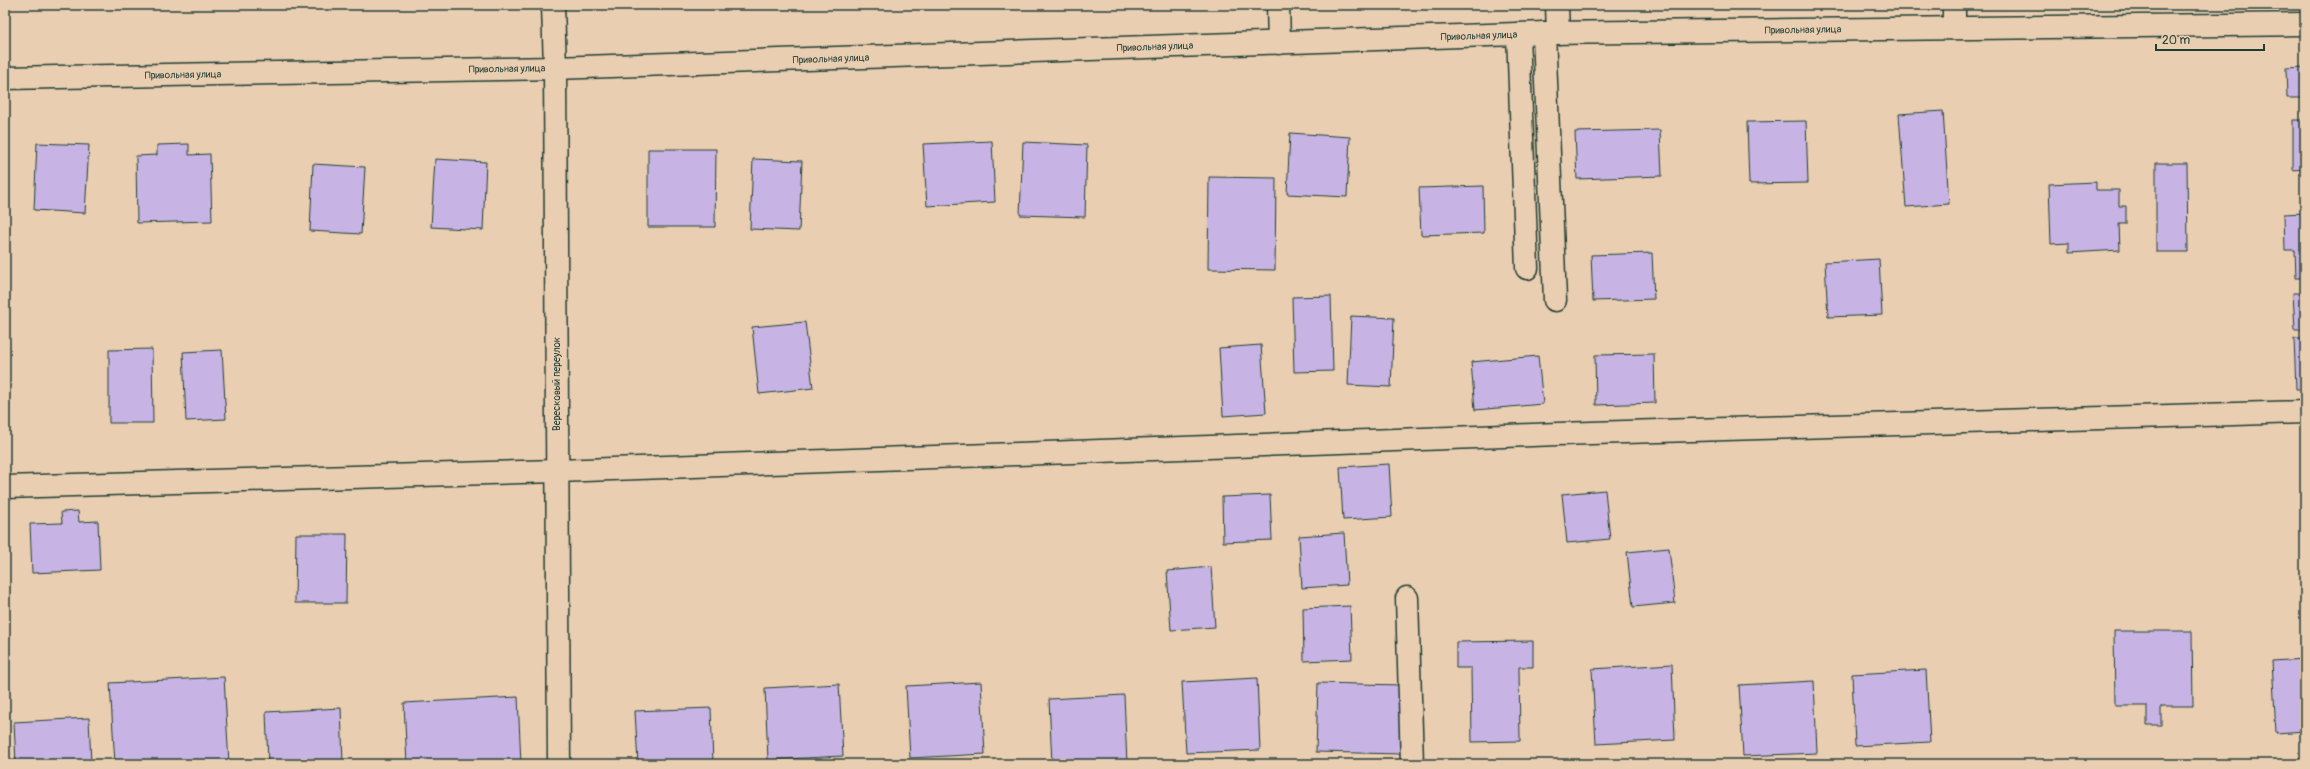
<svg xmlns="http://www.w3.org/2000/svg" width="2310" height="769" viewBox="0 0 2310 769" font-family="Pangolin,sans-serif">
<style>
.building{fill:#c8b4e4;stroke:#1f3d34}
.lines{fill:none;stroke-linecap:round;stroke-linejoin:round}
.minor-casing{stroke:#1f3d34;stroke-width:25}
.minor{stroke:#eaceb1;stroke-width:22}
.labels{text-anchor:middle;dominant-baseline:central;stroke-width:3;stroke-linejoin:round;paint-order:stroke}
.street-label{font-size:10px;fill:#1f3d34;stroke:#eaceb1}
</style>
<rect width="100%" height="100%" fill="#eaceb1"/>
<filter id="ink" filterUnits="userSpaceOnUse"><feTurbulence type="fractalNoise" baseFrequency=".025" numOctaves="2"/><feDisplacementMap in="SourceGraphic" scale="8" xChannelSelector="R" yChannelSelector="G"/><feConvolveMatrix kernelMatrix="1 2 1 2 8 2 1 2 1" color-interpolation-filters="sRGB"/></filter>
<g filter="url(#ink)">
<g class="building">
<polygon points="2305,67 2305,98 2287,98 2286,68"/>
<polygon points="1943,111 1949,204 1906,207 1899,114"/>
<polygon points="2293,120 2305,120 2305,169 2293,170"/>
<polygon points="1806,121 1808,183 1749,184 1747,122"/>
<polygon points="1660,130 1662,176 1577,179 1575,132"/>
<polygon points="1290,133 1350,137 1347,197 1287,194"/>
<polygon points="992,141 995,202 927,206 923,144"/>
<polygon points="1023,142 1087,145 1085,217 1020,215"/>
<polygon points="37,143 89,145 85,213 34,210"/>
<polygon points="189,144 189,155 210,154 212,221 137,223 136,156 157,155 157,145"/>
<polygon points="648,149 716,149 715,227 648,227"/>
<polygon points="435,159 486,162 483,230 431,227"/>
<polygon points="753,159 802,161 799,231 750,229"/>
<polygon points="2156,163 2187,163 2188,252 2156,252"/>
<polygon points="313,164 365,167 361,234 310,231"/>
<polygon points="1209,177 1276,178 1275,270 1208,269"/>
<polygon points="2096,182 2096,190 2119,190 2119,206 2126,206 2126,224 2119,224 2120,250 2069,253 2069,243 2051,244 2049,184"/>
<polygon points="1483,186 1484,233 1421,235 1419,188"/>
<polygon points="2305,213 2305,278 2296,278 2295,250 2285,250 2284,214"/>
<polygon points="1652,253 1654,299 1593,301 1591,255"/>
<polygon points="1879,259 1882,315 1828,317 1825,262"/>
<polygon points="2293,293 2305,293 2305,330 2295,330"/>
<polygon points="1331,296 1333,371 1294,372 1292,297"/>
<polygon points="1351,316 1394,318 1391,387 1348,385"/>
<polygon points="805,322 813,388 759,394 752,327"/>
<polygon points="2294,339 2305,339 2305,389 2296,389"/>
<polygon points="1261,345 1266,413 1223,416 1219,348"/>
<polygon points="152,349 153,423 109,423 109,350"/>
<polygon points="222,350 226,419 186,421 183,352"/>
<polygon points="1654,354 1655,403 1596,405 1595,355"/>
<polygon points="1538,356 1543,404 1475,410 1471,362"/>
<polygon points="1389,464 1392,517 1343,520 1340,467"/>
<polygon points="1605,490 1610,539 1567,543 1562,494"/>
<polygon points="1270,495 1272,540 1223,542 1222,497"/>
<polygon points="78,511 79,522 98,521 100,570 32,573 30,524 62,523 61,512"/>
<polygon points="1344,533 1347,585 1302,588 1299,536"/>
<polygon points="296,534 347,534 346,603 295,603"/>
<polygon points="1669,548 1675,603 1633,607 1627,552"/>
<polygon points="1211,567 1215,627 1171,630 1167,571"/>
<polygon points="1350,606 1352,659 1304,661 1303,608"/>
<polygon points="2114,631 2192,631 2193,706 2161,706 2161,725 2147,725 2147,706 2115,706"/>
<polygon points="1533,641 1533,667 1519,667 1520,741 1472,742 1471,668 1456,668 1456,642"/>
<polygon points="2305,659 2305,731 2276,733 2272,661"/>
<polygon points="1672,664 1675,740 1596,744 1592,669"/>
<polygon points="1926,670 1930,742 1855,746 1852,674"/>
<polygon points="224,677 229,764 115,764 110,683"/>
<polygon points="1257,678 1260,750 1186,753 1182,682"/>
<polygon points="1814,681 1817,753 1743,756 1739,685"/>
<polygon points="981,682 985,754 910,758 906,686"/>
<polygon points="1318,683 1402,685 1401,754 1316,752"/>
<polygon points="839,684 843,756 768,760 765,688"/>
<polygon points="1124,695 1127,764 1052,764 1049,699"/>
<polygon points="518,697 521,764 407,764 404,703"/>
<polygon points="341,708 343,764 268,764 266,712"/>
<polygon points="711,708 713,764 638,764 635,711"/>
<polygon points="89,718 91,764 16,764 14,722"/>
</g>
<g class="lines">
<g class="minor-casing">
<g id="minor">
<polyline points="553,5 555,68 559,764"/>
<polyline points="1278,5 1279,43"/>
<polyline points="1557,5 1558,33"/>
<polyline points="1954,5 1954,28"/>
<polyline points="1544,33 1555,300"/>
<polyline points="1518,34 1527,268"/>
<polyline points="5,78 555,68 1544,33 2305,24"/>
<polyline points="5,487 557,471 1558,434 2305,412"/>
<polyline points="1407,598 1412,764"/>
</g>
</g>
<use href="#minor" class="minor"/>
</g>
</g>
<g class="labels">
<g class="street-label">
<text transform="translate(1803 30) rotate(-1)">Привольная улица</text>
<text transform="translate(1479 36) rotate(-2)">Привольная улица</text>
<text transform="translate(1155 47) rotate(-2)">Привольная улица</text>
<text transform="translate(831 59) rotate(-2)">Привольная улица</text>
<text transform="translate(507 69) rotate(-1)">Привольная улица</text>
<text transform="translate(183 75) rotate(-1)">Привольная улица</text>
<text transform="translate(557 384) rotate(-90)">Вересковый переулок</text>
</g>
</g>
<rect width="2310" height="769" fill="none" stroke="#eaceb1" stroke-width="20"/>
<rect x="10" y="10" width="2290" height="749" fill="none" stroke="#1f3d34" stroke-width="1.5" filter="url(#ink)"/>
<path d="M2156 44v6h108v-6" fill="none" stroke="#1f3d34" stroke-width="2"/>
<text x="2162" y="44" font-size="12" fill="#1f3d34" stroke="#eaceb1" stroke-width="3" paint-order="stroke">20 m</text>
</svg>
